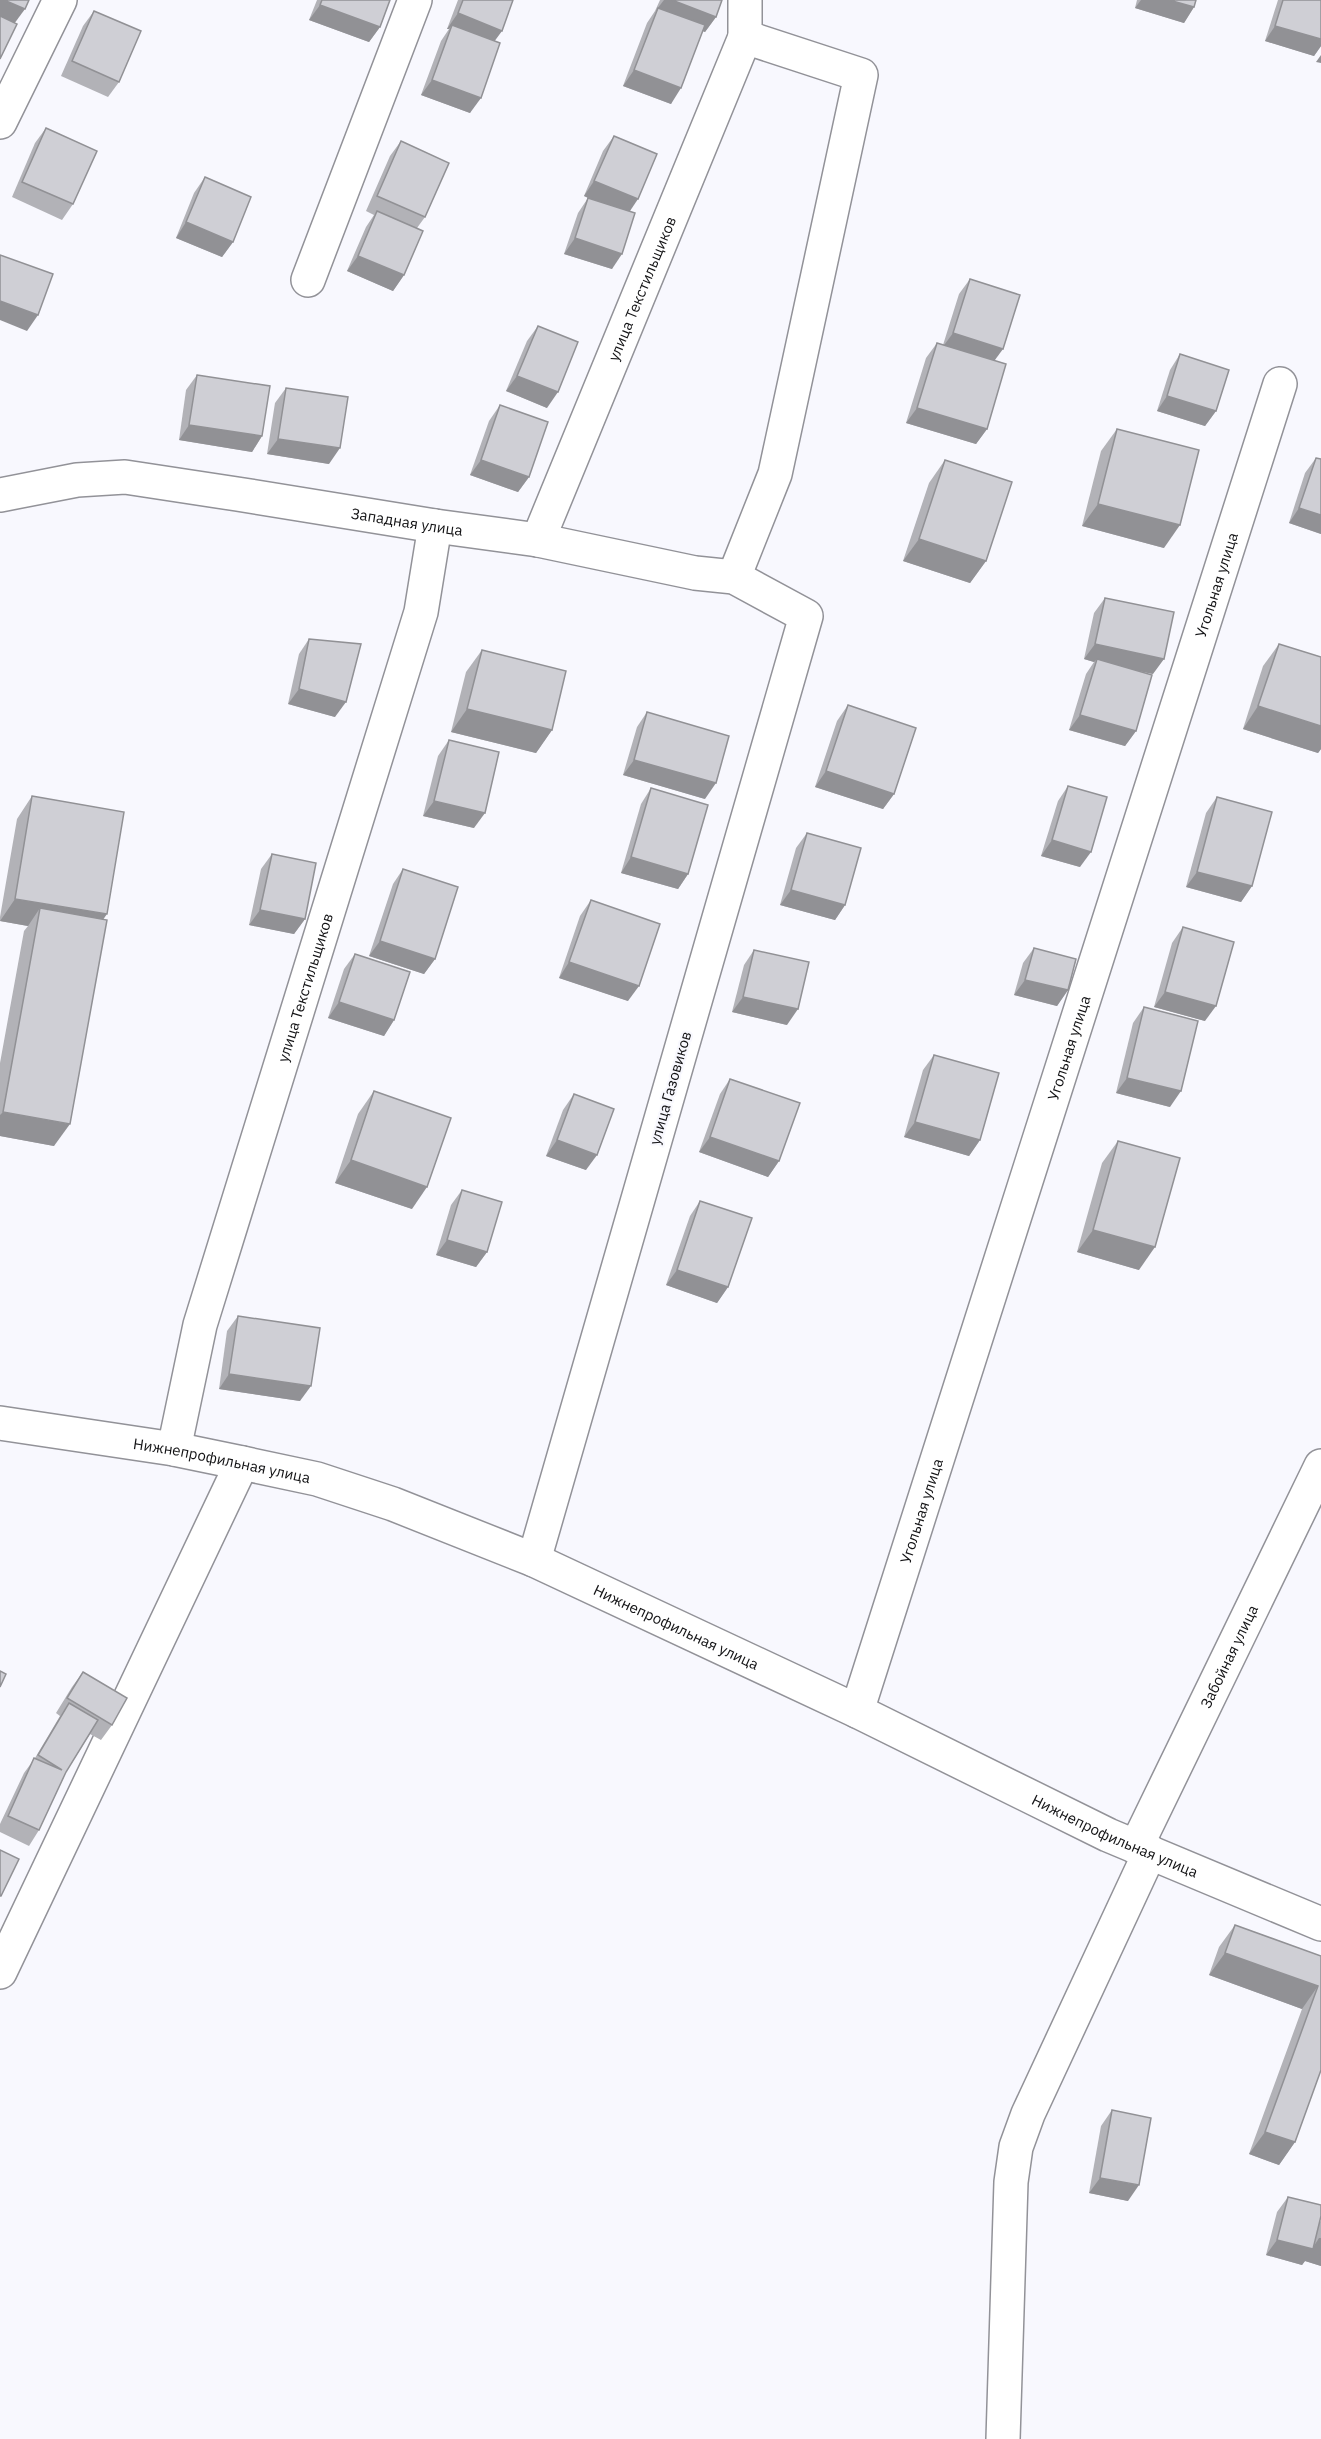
<svg xmlns="http://www.w3.org/2000/svg" width="1321" height="2439" viewBox="0 0 1321 2439" font-family="'IBM Plex Sans',sans-serif">
<style>
.lines{fill:none;stroke-linecap:round;stroke-linejoin:round}
.minor-casing{stroke:#929298;stroke-width:36}
.minor{stroke:#fff;stroke-width:33}
.wall{fill:#b2b2b7}
.shaded-wall{fill:#919195}
.building{fill:#cfcfd5;stroke:#919195;stroke-width:1.5}
.labels{text-anchor:middle;dominant-baseline:central;stroke-width:4.5;stroke-linejoin:round;paint-order:stroke}
.street-label{font-size:15px;fill:#121214;stroke:#f8f8fe}
</style>
<rect width="100%" height="100%" fill="#f8f8fe"/>
<g class="lines">
<g class="minor-casing">
<g id="minor">
<polyline points="0,122 60,0"/>
<polyline points="308,280 415,0"/>
<path id="s1" d="M0,495L77,480L125,477L237,494L435,526L538,540L695,573L734,577L806,616L534,1560"/>
<path id="s2" d="M538,540L745,37"/>
<polyline points="734,577 775,474 861,75 745,37 745,0"/>
<path id="s3" d="M0,1423L174,1449L242,1463L317,1479L393,1504L534,1560L857,1711L1108,1835L1321,1924"/>
<path id="s4" d="M174,1449L200,1325L421,612L435,526"/>
<path id="s5" d="M857,1711L1280,384"/>
<path id="s6" d="M1136,1847L1321,1466"/>
<polyline points="0,1972 242,1463"/>
<polyline points="1003,2439 1011,2182 1016,2147 1028,2114 1150,1852"/>
</g>
</g>
<use href="#minor" class="minor"/>
</g>
<g class="wall">
<polygon points="317,0 390,0 380,27 369,42 309,20"/>
<polygon points="458,0 513,0 494,41 470,113 421,95 441,41 449,29 447,29"/>
<polygon points="660,0 722,0 716,17 705,32 703,31 671,104 623,86 647,23 655,11"/>
<polygon points="1137,0 1196,0 1194,7 1184,23 1135,8"/>
<polygon points="1278,0 1321,0 1321,46 1314,56 1265,41"/>
<polygon points="94,11 119,82 108,97 61,76 83,26"/>
<polygon points="46,128 73,204 62,220 12,197 35,143"/>
<polygon points="614,136 630,211 612,269 564,254 578,213 588,198 584,196 603,151"/>
<polygon points="401,141 425,217 417,228 404,275 393,291 347,271 366,227 374,215 366,211 390,156"/>
<polygon points="205,177 233,242 222,257 176,238 194,193"/>
<polygon points="970,279 995,360 987,429 976,444 906,423 926,358 937,343 943,345 959,294"/>
<polygon points="538,326 547,408 506,391 527,341"/>
<polygon points="1180,354 1216,411 1205,426 1157,411 1170,370"/>
<polygon points="197,375 262,436 252,452 179,440 186,390"/>
<polygon points="286,388 329,464 267,454 275,403"/>
<polygon points="500,405 529,477 518,492 470,475 489,421"/>
<polygon points="1117,429 1164,548 1082,526 1101,451"/>
<polygon points="1316,458 1321,459 1321,534 1289,523 1305,473"/>
<polygon points="945,460 986,561 970,583 903,561 929,483"/>
<polygon points="1105,598 1153,674 1139,671 1136,731 1125,746 1069,730 1086,674 1094,662 1084,659 1094,613"/>
<polygon points="309,639 335,717 288,704 299,654"/>
<polygon points="1279,644 1321,657 1321,749 1318,753 1243,729 1263,666"/>
<polygon points="482,650 552,730 536,753 451,732 466,672"/>
<polygon points="848,705 894,794 883,809 815,787 837,721"/>
<polygon points="647,712 705,799 623,775 637,727"/>
<polygon points="449,740 474,828 423,816 438,756"/>
<polygon points="1068,786 1080,867 1041,856 1058,801"/>
<polygon points="651,788 688,874 678,889 621,873 641,804"/>
<polygon points="32,796 103,920 54,1146 0,1136 0,1063 24,931 28,926 0,921 0,917 17,819"/>
<polygon points="1217,797 1252,886 1241,902 1186,887 1206,813"/>
<polygon points="807,833 845,905 835,920 780,905 796,848"/>
<polygon points="272,854 305,919 294,934 249,925 261,869"/>
<polygon points="403,869 435,959 424,974 369,956 393,884"/>
<polygon points="591,900 628,1001 559,978 580,916"/>
<polygon points="1183,927 1205,1021 1154,1007 1172,943"/>
<polygon points="1034,948 1068,990 1057,1006 1014,995 1023,963"/>
<polygon points="754,950 787,1025 732,1012 744,965"/>
<polygon points="355,954 394,1020 384,1036 328,1018 344,969"/>
<polygon points="1144,1007 1170,1107 1116,1093 1133,1023"/>
<polygon points="934,1055 980,1140 969,1156 904,1137 923,1070"/>
<polygon points="730,1079 779,1161 768,1177 699,1152 720,1094"/>
<polygon points="374,1091 412,1209 335,1183 358,1114"/>
<polygon points="574,1094 586,1170 546,1156 563,1110"/>
<polygon points="1118,1141 1139,1270 1077,1252 1102,1163"/>
<polygon points="462,1190 487,1252 476,1267 436,1255 451,1205"/>
<polygon points="700,1201 728,1287 717,1303 666,1285 690,1216"/>
<polygon points="238,1316 300,1401 219,1389 227,1331"/>
<polygon points="83,1672 112,1725 101,1740 90,1734 66,1772 39,1830 29,1846 0,1832 0,1824 24,1773 35,1758 60,1716 56,1713 72,1687"/>
<polygon points="1235,1925 1321,1956 1321,2070 1295,2142 1279,2165 1249,2154 1302,2009 1209,1975 1219,1947"/>
<polygon points="1112,2110 1128,2201 1089,2193 1101,2126"/>
<polygon points="1288,2197 1320,2222 1321,2220 1321,2266 1305,2261 1302,2265 1266,2255 1277,2212"/>
</g>
<g class="shaded-wall">
<polygon points="0,0 4,0 25,9 14,24 0,18"/>
<polygon points="664,0 672,0 716,17 705,32 656,13 657,9"/>
<polygon points="1141,0 1169,0 1194,7 1184,23 1135,8"/>
<polygon points="320,5 380,27 369,42 309,20"/>
<polygon points="458,13 502,31 491,46 452,25 449,29 447,29"/>
<polygon points="1275,26 1321,39 1321,46 1314,56 1265,41"/>
<polygon points="1321,55 1321,63 1316,62"/>
<polygon points="634,70 681,88 671,104 623,86"/>
<polygon points="432,80 481,98 470,113 421,95"/>
<polygon points="594,181 638,199 628,214 584,196"/>
<polygon points="186,222 233,242 222,257 176,238"/>
<polygon points="575,238 622,254 612,269 564,254"/>
<polygon points="358,256 404,275 393,291 347,271"/>
<polygon points="0,301 38,315 27,331 0,320"/>
<polygon points="953,333 1003,349 992,364 942,348"/>
<polygon points="517,376 558,392 547,408 506,391"/>
<polygon points="1167,396 1216,411 1205,426 1157,411"/>
<polygon points="917,408 987,429 976,444 906,423"/>
<polygon points="189,425 262,436 252,452 179,440"/>
<polygon points="278,439 340,448 329,464 267,454"/>
<polygon points="481,460 529,477 518,492 470,475"/>
<polygon points="1098,504 1180,525 1164,548 1082,526"/>
<polygon points="1299,508 1321,515 1321,534 1289,523"/>
<polygon points="919,539 986,561 970,583 903,561"/>
<polygon points="1095,644 1164,659 1153,674 1096,662 1097,659 1094,662 1084,659"/>
<polygon points="299,689 346,702 335,717 288,704"/>
<polygon points="1258,706 1321,726 1321,749 1318,753 1243,729"/>
<polygon points="467,709 552,730 536,753 451,732"/>
<polygon points="1080,715 1136,731 1125,746 1069,730"/>
<polygon points="634,760 716,783 705,799 623,775"/>
<polygon points="826,771 894,794 883,809 815,787"/>
<polygon points="434,801 485,813 474,828 423,816"/>
<polygon points="1052,840 1091,852 1080,867 1041,856"/>
<polygon points="631,857 688,874 678,889 621,873"/>
<polygon points="1197,872 1252,886 1241,902 1186,887"/>
<polygon points="791,890 845,905 835,920 780,905"/>
<polygon points="15,899 107,914 91,937 40,908 28,926 0,921"/>
<polygon points="260,910 305,919 294,934 249,925"/>
<polygon points="380,941 435,959 424,974 369,956"/>
<polygon points="569,962 639,986 628,1001 559,978"/>
<polygon points="1025,980 1068,990 1057,1006 1014,995"/>
<polygon points="1165,992 1216,1006 1205,1021 1154,1007"/>
<polygon points="743,997 798,1009 787,1025 732,1012"/>
<polygon points="339,1002 394,1020 384,1036 328,1018"/>
<polygon points="1127,1078 1181,1091 1170,1107 1116,1093"/>
<polygon points="3,1112 70,1124 54,1146 0,1136 0,1115"/>
<polygon points="915,1122 980,1140 969,1156 904,1137"/>
<polygon points="710,1137 779,1161 768,1177 699,1152"/>
<polygon points="557,1140 597,1155 586,1170 546,1156"/>
<polygon points="351,1160 427,1187 412,1209 335,1183"/>
<polygon points="1093,1230 1155,1247 1139,1270 1077,1252"/>
<polygon points="447,1240 487,1252 476,1267 436,1255"/>
<polygon points="677,1270 728,1287 717,1303 666,1285"/>
<polygon points="229,1374 311,1386 300,1401 219,1389"/>
<polygon points="1225,1953 1318,1986 1302,2009 1209,1975"/>
<polygon points="1265,2132 1295,2142 1279,2165 1249,2154"/>
<polygon points="1100,2178 1139,2185 1128,2201 1089,2193"/>
<polygon points="1319,2238 1321,2238 1321,2266 1305,2261 1302,2265 1266,2255 1277,2240 1312,2249"/>
</g>
<g class="building">
<polygon points="4,0 29,0 25,9"/>
<polygon points="322,0 390,0 380,27 320,5"/>
<polygon points="463,0 513,0 502,31 458,13"/>
<polygon points="672,0 722,0 716,17"/>
<polygon points="1169,0 1196,0 1194,7"/>
<polygon points="1283,0 1321,0 1321,39 1275,26"/>
<polygon points="658,8 705,25 681,88 634,70"/>
<polygon points="94,11 141,31 119,82 72,61"/>
<polygon points="0,16 17,24 0,59"/>
<polygon points="452,25 500,43 481,98 432,80"/>
<polygon points="46,128 97,151 73,204 22,182"/>
<polygon points="614,136 657,154 638,199 594,181"/>
<polygon points="401,141 449,163 425,217 377,196"/>
<polygon points="205,177 251,197 233,242 186,222"/>
<polygon points="588,198 635,213 622,254 575,238"/>
<polygon points="377,211 423,231 404,275 358,256"/>
<polygon points="0,255 53,274 38,315 0,301"/>
<polygon points="970,279 1020,295 1003,349 953,333"/>
<polygon points="538,326 578,342 558,392 517,376"/>
<polygon points="937,343 1006,364 987,429 917,408"/>
<polygon points="1180,354 1229,370 1216,411 1167,396"/>
<polygon points="197,375 270,386 262,436 189,425"/>
<polygon points="286,388 348,397 340,448 278,439"/>
<polygon points="500,405 548,422 529,477 481,460"/>
<polygon points="1117,429 1199,450 1180,525 1098,504"/>
<polygon points="1316,458 1321,459 1321,515 1299,508"/>
<polygon points="945,460 1012,482 986,561 919,539"/>
<polygon points="1105,598 1174,612 1164,659 1095,644"/>
<polygon points="309,639 361,644 346,702 299,689"/>
<polygon points="1279,644 1321,657 1321,726 1258,706"/>
<polygon points="482,650 566,671 552,730 467,709"/>
<polygon points="1097,659 1152,675 1136,731 1080,715"/>
<polygon points="848,705 916,728 894,794 826,771"/>
<polygon points="647,712 729,736 716,783 634,760"/>
<polygon points="449,740 499,752 485,813 434,801"/>
<polygon points="1068,786 1107,797 1091,852 1052,840"/>
<polygon points="651,788 708,805 688,874 631,857"/>
<polygon points="32,796 124,812 107,914 15,899"/>
<polygon points="1217,797 1272,812 1252,886 1197,872"/>
<polygon points="807,833 861,848 845,905 791,890"/>
<polygon points="272,854 316,863 305,919 260,910"/>
<polygon points="403,869 458,887 435,959 380,941"/>
<polygon points="591,900 660,924 639,986 569,962"/>
<polygon points="40,908 107,920 70,1124 3,1112"/>
<polygon points="1183,927 1234,942 1216,1006 1165,992"/>
<polygon points="1034,948 1076,959 1068,990 1025,980"/>
<polygon points="754,950 809,962 798,1009 743,997"/>
<polygon points="355,954 410,972 394,1020 339,1002"/>
<polygon points="1144,1007 1198,1021 1181,1091 1127,1078"/>
<polygon points="934,1055 999,1073 980,1140 915,1122"/>
<polygon points="730,1079 800,1103 779,1161 710,1137"/>
<polygon points="374,1091 451,1118 427,1187 351,1160"/>
<polygon points="574,1094 614,1109 597,1155 557,1140"/>
<polygon points="1118,1141 1180,1158 1155,1247 1093,1230"/>
<polygon points="462,1190 502,1202 487,1252 447,1240"/>
<polygon points="700,1201 752,1218 728,1287 677,1270"/>
<polygon points="238,1316 320,1328 311,1386 229,1374"/>
<polygon points="0,1671 6,1674 0,1687"/>
<polygon points="83,1672 127,1698 112,1725 67,1698"/>
<polygon points="69,1703 98,1720 66,1772 39,1830 8,1816 34,1758 62,1770 38,1755"/>
<polygon points="0,1850 19,1859 1,1896 0,1896"/>
<polygon points="1235,1925 1321,1956 1321,2070 1295,2142 1265,2132 1318,1986 1225,1953"/>
<polygon points="1112,2110 1151,2118 1139,2185 1100,2178"/>
<polygon points="1288,2197 1321,2205 1321,2216 1313,2249 1277,2240"/>
</g>
<g class="labels">
<g class="street-label">
<text stroke="none"><textPath href="#s2" startOffset="272">улица Текстильщиков</textPath></text>
<text stroke="none"><textPath href="#s1" startOffset="412">Западная улица</textPath></text>
<text stroke="none"><textPath href="#s5" startOffset="1182">Угольная улица</textPath></text>
<text stroke="none"><textPath href="#s4" startOffset="480">улица Текстильщиков</textPath></text>
<text stroke="none"><textPath href="#s5" startOffset="696">Угольная улица</textPath></text>
<text transform="translate(670 1088) rotate(-74)">улица Газовиков</text>
<text stroke="none"><textPath href="#s3" startOffset="225">Нижнепрофильная улица</textPath></text>
<text stroke="none"><textPath href="#s5" startOffset="210">Угольная улица</textPath></text>
<text stroke="none"><textPath href="#s3" startOffset="711">Нижнепрофильная улица</textPath></text>
<text stroke="none"><textPath href="#s6" startOffset="212">Забойная улица</textPath></text>
<text stroke="none"><textPath href="#s3" startOffset="1197">Нижнепрофильная улица</textPath></text>
</g>
</g>
</svg>
